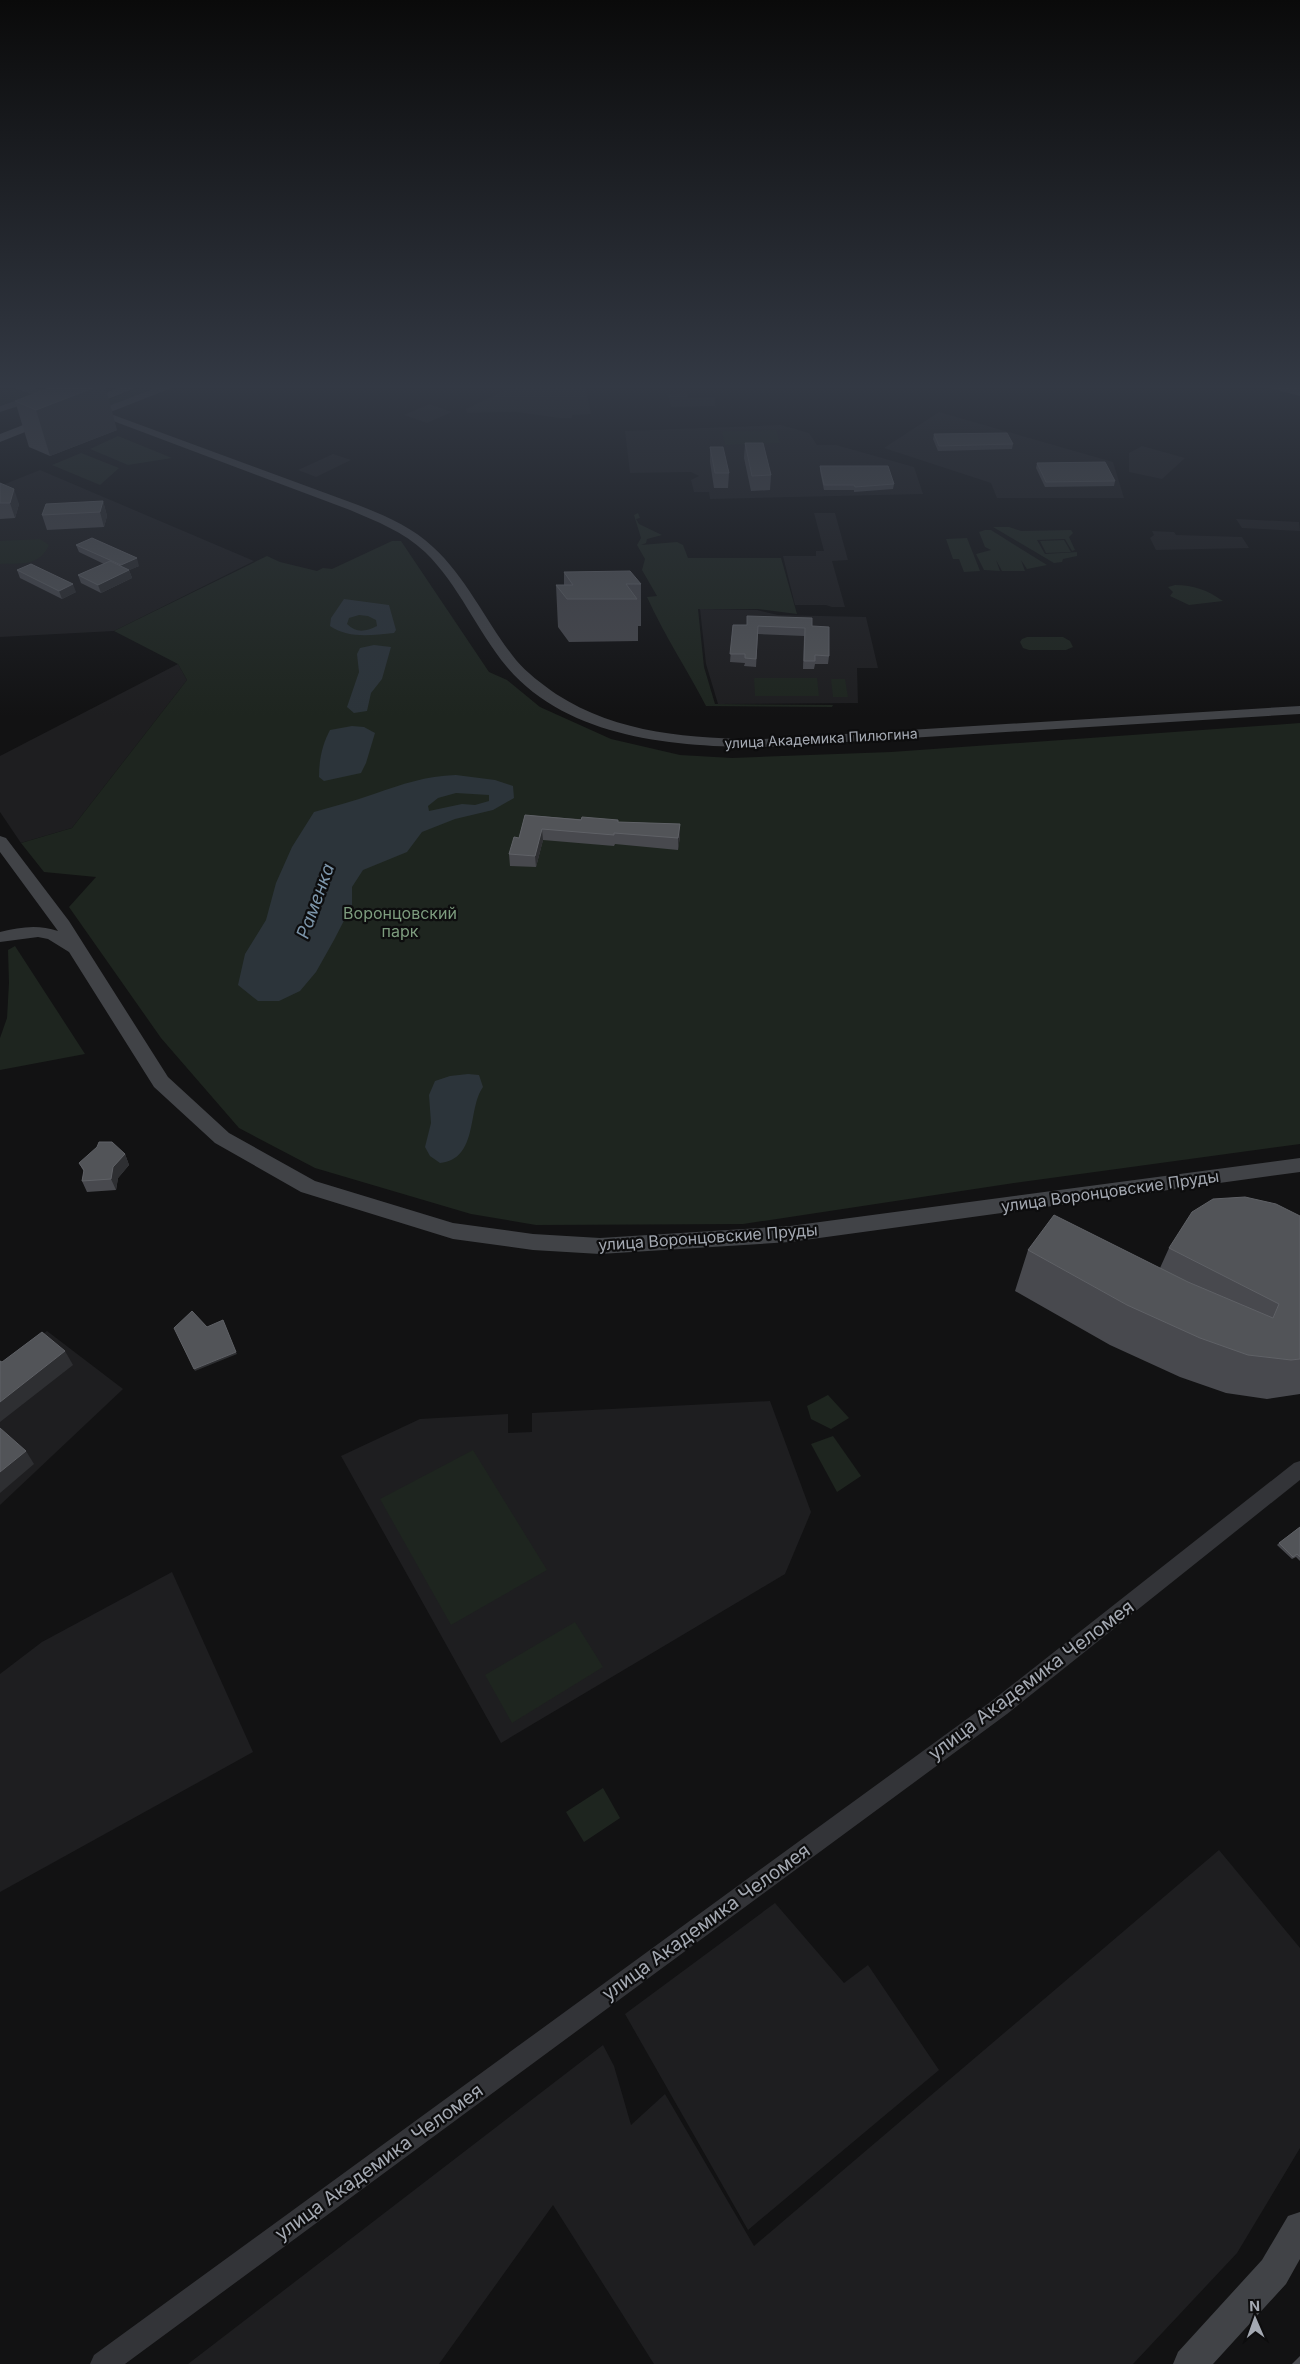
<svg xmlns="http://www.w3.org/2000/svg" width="1300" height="2364" viewBox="0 0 1300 2364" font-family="Inter,sans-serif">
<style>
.built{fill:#1e1e20}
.green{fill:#1e251f}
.water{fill:#2c343a;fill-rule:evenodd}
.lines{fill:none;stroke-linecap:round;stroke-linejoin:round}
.street{fill:#333438;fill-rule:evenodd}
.secondary{fill:#414347;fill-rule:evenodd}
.primary{fill:#4f5156;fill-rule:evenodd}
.wall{fill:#48494e}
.shaded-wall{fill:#2e2f32}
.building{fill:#525458;stroke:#5f6166}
.labels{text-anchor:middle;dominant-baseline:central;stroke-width:4.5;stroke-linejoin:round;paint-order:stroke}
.far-street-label{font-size:14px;fill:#a4a9b2;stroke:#0d0d0e}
.park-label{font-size:16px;fill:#7d9c7e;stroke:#0d0d0e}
.street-label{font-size:16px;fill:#a4a9b2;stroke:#0d0d0e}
.water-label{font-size:18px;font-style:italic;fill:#7d96ab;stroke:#0d0d0e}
.near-street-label{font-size:19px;fill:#a4a9b2;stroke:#0d0d0e}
</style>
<rect width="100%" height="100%" fill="#121213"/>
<g class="built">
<polygon points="516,385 585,385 591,414 572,415 572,418 560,418 516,412 467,413 466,409"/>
<polygon points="687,393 688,398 715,397 715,406 671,407 668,394"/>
<polygon points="429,404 452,412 427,423 404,415"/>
<polygon points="939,412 1113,462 1124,498 997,498 991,483 884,448"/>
<polygon points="781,425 809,433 817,445 836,445 914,467 923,494 710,499 709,492 694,492 691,480 699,476 691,472 630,473 625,431"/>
<polygon points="1142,446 1185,458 1162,479 1129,472 1129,453"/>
<polygon points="333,454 351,460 316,477 298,470"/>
<polygon points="40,470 254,561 114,631 0,637 0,486"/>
<polygon points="814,513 835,513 848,560 832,561 845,607 832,607 826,605 795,605 783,556 816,556 816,551 824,551"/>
<polygon points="1236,519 1299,522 1300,531 1242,528"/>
<polygon points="1152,531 1174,532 1176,535 1242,537 1249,548 1156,550 1150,538 1154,535"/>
<polygon points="700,609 757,610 778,615 866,617 878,668 857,668 858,703 718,704 706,664"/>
<polygon points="178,664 187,680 72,828 21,843 0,812 0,756"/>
<polygon points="47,1331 123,1389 0,1505 0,1367"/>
<polygon points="770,1401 811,1512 785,1574 501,1743 341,1456 420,1419 508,1414 508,1433 532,1432 532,1413"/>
<polygon points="172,1572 253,1752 0,1892 0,1674 42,1642"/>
<polygon points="1219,1850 1300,1948 1300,2148 1237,2253 1133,2364 654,2364 553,2205 439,2364 188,2364 603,2045 614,2066 631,2125 665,2094 754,2246"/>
<polygon points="775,1903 844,1983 868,1965 939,2070 748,2230 625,2014"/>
</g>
<g class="green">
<polygon points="146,385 169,385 111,407 100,403"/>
<polygon points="0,390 19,390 32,395 0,406"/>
<polygon points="776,430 780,443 725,445 722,431"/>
<polygon points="118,436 172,458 128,465 90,449"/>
<polygon points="81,453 119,468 100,485 52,465"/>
<path d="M638,513L640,518L636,519L639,524L662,535L647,539L646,543L641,545L677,542L683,545L688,558H781L797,614L758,609H698L704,667L715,704L833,705L832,707L706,706C687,669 664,635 647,597L657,596L642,570L645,559L637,545L641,538L634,515Z"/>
<polygon points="993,527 1009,527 1021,531 1071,530 1073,533 1069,537 1075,550 1072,551 1065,539 1037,540 1045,554 1077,552 1077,556 1063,559 1062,562 1054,563"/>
<polygon points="985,530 991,530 1047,565 1027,569 1021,560 1025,571 1002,571 996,560 1000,571 984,570 976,554 991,550 985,547 979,532"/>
<polygon points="967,538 980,571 964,572 959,559 953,559 946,539"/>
<path d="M40,539L49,545C39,567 21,563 0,564V541Z"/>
<polygon points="1064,540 1071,552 1046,553 1040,541"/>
<polygon points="392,541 401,541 489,672 507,680 540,707 611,739 680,755 732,758 891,752 1300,723 1300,1144 1014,1183 743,1224 536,1225 471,1214 315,1168 239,1128 161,1038 69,907 96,877 44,872 21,843 72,828 187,680 178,664 114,631 267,556 280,562 317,571 323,568 332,569"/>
<path d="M1175,585C1194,585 1207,590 1223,601L1189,605L1170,596L1173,592L1168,587Z"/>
<polygon points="1027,637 1063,637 1070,641 1073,647 1066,650 1029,650 1023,648 1020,642 1022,639"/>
<polygon points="754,678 817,678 819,696 755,696"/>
<polygon points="831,679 845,679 848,697 833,697"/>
<polygon points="15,946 85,1054 0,1070 0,1038 7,1018 9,983 8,950"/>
<polygon points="828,1395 849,1418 831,1429 811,1419 807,1406"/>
<polygon points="833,1436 861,1476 837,1492 811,1444"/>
<polygon points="473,1450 547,1570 451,1625 380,1499"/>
<polygon points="575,1622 603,1667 512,1723 485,1675"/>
<polygon points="603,1788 620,1818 584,1842 566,1812"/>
</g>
<g class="water">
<path d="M344,599L389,605L396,630L394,633C372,635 349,639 330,626L331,618ZM359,615L368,616L376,620L377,626C365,632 356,633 347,624L349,618Z"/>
<polygon points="374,645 391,647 382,679 371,693 367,711 354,713 347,707 359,672 357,654 360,648"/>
<path d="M352,726L364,727L375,733L366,763L361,773L324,781L319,777C319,760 322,745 330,730Z"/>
<path d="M456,775L495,780L513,786L514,798L493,810L455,819L422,832L407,852L363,870L352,887V905L334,940L316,972L300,991L279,1001H258L238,985L245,954L266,920L276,883L292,847L314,812C334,806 354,801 374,794C403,784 425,776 456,775ZM456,793L489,795V801L475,805L462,804L429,811L428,806L438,798Z"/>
<path d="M468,1074L479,1075L483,1087C467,1109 479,1159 440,1163L430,1156L425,1147L431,1123L429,1095L435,1081L450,1076Z"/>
</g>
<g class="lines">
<polygon class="street" points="1300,1461 1300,1480 1007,1714 125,2364 90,2364 94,2355 993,1700 1294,1463"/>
<g class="secondary">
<polygon points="8,385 24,385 43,391 62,385 78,385 53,395 66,399 66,403 62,404 43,398 0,412 0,406 33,395"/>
<path d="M164,385H179L108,413L358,505C384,515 412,527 433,547C467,578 487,624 516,660C527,673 542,684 556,694C618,734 692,739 764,739L1300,706V714L764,747C676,747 568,739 507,667C477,631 459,585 425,552C404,532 376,521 350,510L84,410L89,407L98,410Z"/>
<path d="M0,836L6,838L69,921L168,1077L229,1133L315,1181L453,1223L533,1234L600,1238L790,1226L1300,1158V1172L790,1242L600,1254L533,1250L453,1239L301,1192L215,1143L154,1087L69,952L48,939L38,937L0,942V932C20,927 38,924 58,931L0,852Z"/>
<polygon points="1300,2212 1300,2259 1286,2284 1213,2364 1173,2364 1178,2352 1262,2260 1288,2216"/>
</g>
<polygon class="primary" points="126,385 143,385 0,442 0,434"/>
</g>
<g class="wall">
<polygon points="1257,385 1300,385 1300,396"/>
<polygon points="15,401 117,430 50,456 29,447"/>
<polygon points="934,434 1013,444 1012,449 938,451 933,439"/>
<polygon points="745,443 771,475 770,490 751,491 744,458"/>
<polygon points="710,447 729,473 728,488 714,488 710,462"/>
<polygon points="1037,463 1115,481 1114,486 1045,487 1036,468"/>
<polygon points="820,466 894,484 893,489 854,492 854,490 824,490 820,471"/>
<polygon points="0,483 19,504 15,518 0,519"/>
<polygon points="103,501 107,516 104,527 47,530 42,515"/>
<polygon points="76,545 139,566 129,570 132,578 101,593 81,583 78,575 104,564 79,552"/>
<polygon points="17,570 76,592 62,599 20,578"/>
<polygon points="564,572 641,584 641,626 638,626 638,641 569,642 558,627 556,585 564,585"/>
<polygon points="733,625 812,626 829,656 828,664 815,664 814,669 803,669 804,636 758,634 756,667 744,666 745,663 730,662"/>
<polygon points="525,815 618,822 680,824 680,836 678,850 615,844 614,846 543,840 536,867 510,866 509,854 519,838"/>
<polygon points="125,1154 129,1165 118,1178 116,1190 87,1192 82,1181 84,1172 79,1163"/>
<polygon points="1300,1216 1300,1394 1267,1399 1226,1393 1180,1377 1110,1345 1015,1291 1028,1250 1160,1268 1169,1248"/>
<polygon points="1300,1527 1300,1561 1296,1557 1292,1559 1277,1545 1279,1543"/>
<polygon points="1300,2356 1300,2364 1292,2364"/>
</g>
<g class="shaded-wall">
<polygon points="101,385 105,385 117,430 50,456 36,410"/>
<polygon points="14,489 19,504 15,518 10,503"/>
<polygon points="103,501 107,516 104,527 100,512"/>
<polygon points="137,558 139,566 123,573 121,565"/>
<polygon points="129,570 132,578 101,593 98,585"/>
<polygon points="73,584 76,592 62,599 59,591"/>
<polygon points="680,824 680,836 678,850 678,838"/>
<polygon points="542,829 543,840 536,867 535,856"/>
<polygon points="125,1154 129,1165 118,1178 116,1190 111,1179 113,1167"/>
<polygon points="65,1351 73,1365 0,1422 0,1402"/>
<polygon points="236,1352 237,1354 195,1371 194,1369"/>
<polygon points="26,1451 34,1464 0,1493 0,1472"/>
</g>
<g class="building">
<polygon points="57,385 101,385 36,410 15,401"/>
<polygon points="1007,433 1013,444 939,446 934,434"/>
<polygon points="745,443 763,443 771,475 752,476"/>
<polygon points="710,447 723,447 729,473 715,473"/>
<polygon points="1105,462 1115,481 1046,482 1037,463"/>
<polygon points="820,466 888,466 894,484 855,487 854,485 824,485"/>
<polygon points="0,483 14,489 10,503 0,503"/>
<polygon points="103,501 100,512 42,515 46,504"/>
<polygon points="92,538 137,558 121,565 76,545"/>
<polygon points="110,561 129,570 98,585 78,575"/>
<polygon points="31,564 73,584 59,591 17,570"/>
<polygon points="630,571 641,584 626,584 637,599 567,599 556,585 573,585 564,572"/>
<polygon points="747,616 812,618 812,626 829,627 829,656 815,655 815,661 804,661 805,628 758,626 756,659 745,658 745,654 730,654 733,625 747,625"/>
<polygon points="525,815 581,820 582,817 618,820 618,822 680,824 678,838 614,833 614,835 542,829 535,856 509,854 514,837 519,838"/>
<polygon points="99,1142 112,1142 125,1154 113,1167 111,1179 82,1181 84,1170 79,1163 97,1147"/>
<polygon points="1245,1197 1276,1204 1300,1216 1300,1359 1291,1360 1248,1355 1200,1338 1127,1305 1028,1250 1054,1215 1188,1282 1273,1318 1279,1304 1169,1248 1192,1212 1213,1199"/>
<polygon points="192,1311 207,1327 223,1320 236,1352 194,1369 174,1328"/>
<polygon points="42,1332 65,1351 0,1402 0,1361 2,1362"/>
<polygon points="0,1428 26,1451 0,1472"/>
<polygon points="1300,1527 1300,1557 1297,1554 1293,1557 1279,1543"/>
</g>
<linearGradient id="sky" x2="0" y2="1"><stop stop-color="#0a0a0a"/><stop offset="0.54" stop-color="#333944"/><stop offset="1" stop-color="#333944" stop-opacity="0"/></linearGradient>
<rect width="1300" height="716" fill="url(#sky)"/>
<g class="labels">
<g class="far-street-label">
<text transform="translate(821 738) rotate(-3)">улица Академика Пилюгина</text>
</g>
<g class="park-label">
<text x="400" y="913">Воронцовский<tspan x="400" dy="18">парк</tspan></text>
</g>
<g class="street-label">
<text transform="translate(1110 1191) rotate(-8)">улица Воронцовские Пруды</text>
<text transform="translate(708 1237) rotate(-4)">улица Воронцовские Пруды</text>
</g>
<g class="water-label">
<text transform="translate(315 901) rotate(-70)">Раменка</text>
</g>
<g class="near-street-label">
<text transform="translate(1031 1680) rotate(-37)">улица Академика Челомея</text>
<text transform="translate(706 1922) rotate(-36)">улица Академика Челомея</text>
<text transform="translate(379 2162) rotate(-36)">улица Академика Челомея</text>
</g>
</g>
<g transform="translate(1255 2319) rotate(358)" stroke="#0d0d0e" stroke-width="4" paint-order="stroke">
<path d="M0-4L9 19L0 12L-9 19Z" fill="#a4a9b2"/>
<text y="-8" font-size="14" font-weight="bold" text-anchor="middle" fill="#a4a9b2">N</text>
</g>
</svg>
